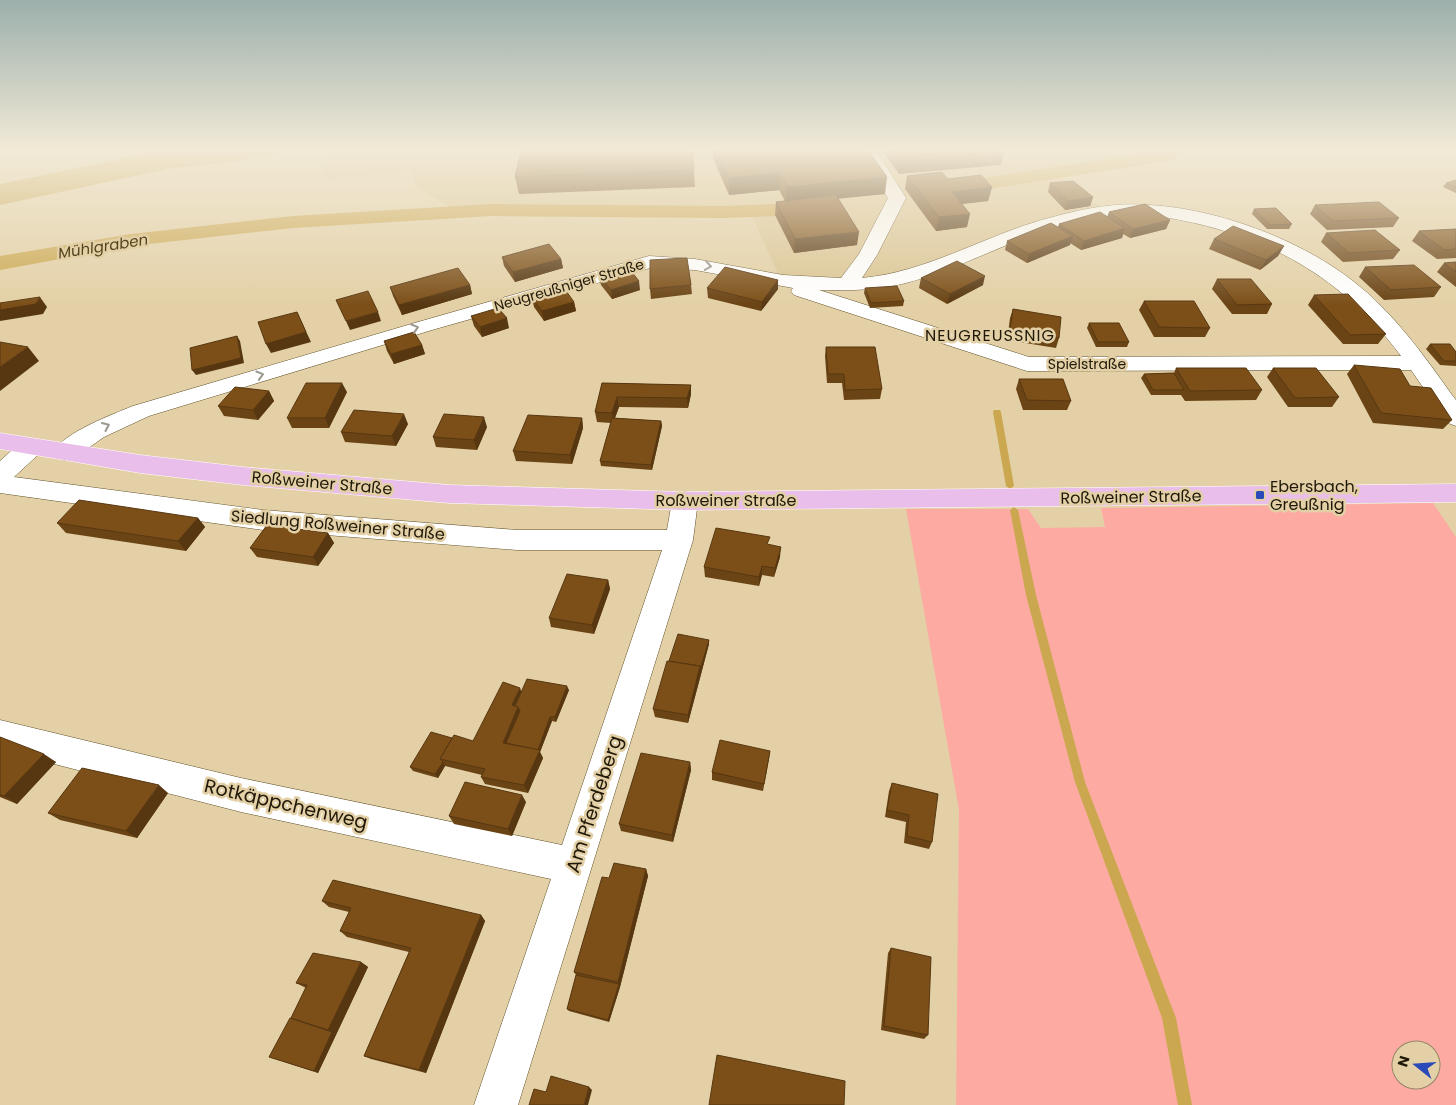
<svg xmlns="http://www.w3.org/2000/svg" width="1456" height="1105" viewBox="0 0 1456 1105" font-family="Poppins,sans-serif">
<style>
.built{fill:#dbc594}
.green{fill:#fdaba2;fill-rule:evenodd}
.water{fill:#cba750}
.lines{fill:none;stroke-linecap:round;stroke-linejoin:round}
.stream{fill:#cba750;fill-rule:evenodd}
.canal{fill:#cba750;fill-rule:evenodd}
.minor-casing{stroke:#61512b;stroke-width:1}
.major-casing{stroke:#fff;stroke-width:1}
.minor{fill:#fff;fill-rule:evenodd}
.major{fill:#eabeea;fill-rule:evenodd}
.wall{fill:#6b4415}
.shaded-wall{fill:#573711}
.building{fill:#7c4f18;stroke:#573711}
.oneway{stroke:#9b9890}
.poi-dot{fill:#2b4aba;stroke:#e3d0a6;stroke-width:2}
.labels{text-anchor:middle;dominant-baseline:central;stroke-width:5;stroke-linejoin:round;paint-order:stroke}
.far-street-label{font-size:14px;fill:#201909;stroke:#e3d0a6}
.far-water-label{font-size:15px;font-style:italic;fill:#53441f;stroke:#e3d0a6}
.far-quarter-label{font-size:16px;letter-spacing:1px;fill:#201909;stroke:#e3d0a6}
.street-label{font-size:16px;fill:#201909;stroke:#e3d0a6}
.poi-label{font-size:16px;fill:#201909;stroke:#e3d0a6;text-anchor:start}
.near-street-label{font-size:19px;fill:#201909;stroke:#e3d0a6}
</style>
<rect width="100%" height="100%" fill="#e3d0a6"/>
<polygon class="built" points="321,150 1169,150 1163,154 1052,171 1102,209 1048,218 991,237 950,257 885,278 816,279 779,276 748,207 451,208 415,186 411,171 323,180"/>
<path class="green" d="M1433,503L1456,537V1105H956L959,810L906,509H1028L1041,528L1105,527L1101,508ZM1401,1050H1431V1080H1401Z"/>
<polygon class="water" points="164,150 297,150 233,162 172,168 0,205 0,184"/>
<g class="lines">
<g class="stream">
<polygon points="994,410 1000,410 1001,412 1014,486 1010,489 1006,486 993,412"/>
<polygon points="1014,507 1018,510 1036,595 1085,782 1176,1018 1192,1105 1178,1105 1162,1018 1075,782 1026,595 1010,510"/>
</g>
<g class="canal">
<polygon points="1163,150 1183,150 1173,160 1167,161 964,193 957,191 954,187 957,183 964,181"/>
<polygon points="491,204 723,206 775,204 782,206 785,210 782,214 775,216 723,218 491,216 293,228 131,246 0,270 0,256 131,234 293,216"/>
</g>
<g class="minor-casing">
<g id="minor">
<path d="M860,150H876L906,198L877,255L862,278C928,272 985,235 1049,218C1081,209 1116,202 1150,205C1218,209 1299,239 1353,281C1393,312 1423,354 1452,395L1456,400V426L1448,423L1411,370L1027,371L794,295L791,291L793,288L695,270L650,268L432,330L149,416L104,437L74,458L65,460L56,458L53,452C65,432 111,415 133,406L418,322L649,256L695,259L783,275L841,278L859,254L888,198ZM1151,215C1256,230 1337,270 1401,356L1029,357L819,290C848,291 878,290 906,283C959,269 1008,241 1060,226C1089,217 1121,214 1151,215Z"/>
<polygon points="31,439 40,441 43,447 40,453 14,477 263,510 517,530 667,530 672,501 676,494 685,492 694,494 698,501 693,540 518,1105 474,1105 551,879 241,812 0,750 0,720 241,778 562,845 662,550 517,550 263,530 0,493 0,461 22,441"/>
</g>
</g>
<g class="major-casing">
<polygon id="major" points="0,433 140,455 243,467 449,485 685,492 1456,484 1456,502 685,510 449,503 243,485 140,473 0,449"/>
</g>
<use href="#minor" class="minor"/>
<use href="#major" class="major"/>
</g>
<g class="wall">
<polygon points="713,150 868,150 885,194 838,198 857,245 794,253 775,215 776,202 785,201 779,190 729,195 713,158"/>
<polygon points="882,150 1002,150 1004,152 1001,165 899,174"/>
<polygon points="694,170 695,187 519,194 515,177"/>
<polygon points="907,176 948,179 992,187 988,201 962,204 967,227 936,231 905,189"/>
<polygon points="1456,180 1456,193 1443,187 1446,183"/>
<polygon points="1050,183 1093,197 1090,206 1065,210 1048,192"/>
<polygon points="1315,205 1399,218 1393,227 1327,230 1310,214"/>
<polygon points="1254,209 1292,224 1289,229 1267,229 1252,214"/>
<polygon points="1109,212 1170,220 1166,229 1130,238 1123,234 1122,238 1081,250 1070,243 1070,245 1027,263 1005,250 1007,241 1058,227 1059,224 1107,217"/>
<polygon points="1456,229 1456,258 1437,259 1412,241 1419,231"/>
<polygon points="1326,233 1400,250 1393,259 1343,262 1321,242"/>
<polygon points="1214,239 1284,246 1278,256 1260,270 1209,249"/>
<polygon points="502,257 561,259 563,268 515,282 504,266"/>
<polygon points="1456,262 1456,287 1437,272 1444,263"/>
<polygon points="1365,267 1441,287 1434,297 1384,300 1359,277"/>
<polygon points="599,276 640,290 612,299 601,285"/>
<polygon points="921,278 983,285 947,304 919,288"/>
<polygon points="1217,279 1272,304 1267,314 1232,314 1212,289"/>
<polygon points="778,280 778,289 761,311 708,298 707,288"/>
<polygon points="470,285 472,294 402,315 393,296 390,287"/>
<polygon points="691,285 692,294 651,299 650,289"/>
<polygon points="865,288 904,301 903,306 870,308 864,293"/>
<polygon points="1314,295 1386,334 1378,344 1343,344 1308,305"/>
<polygon points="532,298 574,302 576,311 544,321 534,307"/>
<polygon points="1144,301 1210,328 1205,337 1154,337 1139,310"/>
<polygon points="1013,309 1059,338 1056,348 1007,340 1010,318"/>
<polygon points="471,316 509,328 482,337 474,326"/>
<polygon points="1089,323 1129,342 1127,347 1096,347 1087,328"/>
<polygon points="384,341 422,345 425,354 394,364 387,351"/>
<polygon points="1430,344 1456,352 1456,366 1440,365 1426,349"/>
<polygon points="826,347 882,389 880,399 844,400 842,383 827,383 825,356"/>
<polygon points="1354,365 1410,386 1452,420 1443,429 1373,423 1347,374"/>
<polygon points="1176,368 1262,390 1256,400 1185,401 1181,395 1151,395 1141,378 1144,374 1174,373"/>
<polygon points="1273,368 1339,397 1332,407 1288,407 1267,377"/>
<polygon points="1019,379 1071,401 1067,410 1023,410 1016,389"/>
<polygon points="602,383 691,385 691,394 688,408 619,407 615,418 661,421 662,426 652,470 601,466 600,461 611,423 597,422 595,412"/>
<polygon points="269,391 274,401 258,420 224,416 218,406"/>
<polygon points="347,392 329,428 292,428 287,418"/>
<polygon points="582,418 583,428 572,464 516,461 513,451"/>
<polygon points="408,424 396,446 345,442 341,432"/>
<polygon points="487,427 477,450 436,447 433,437"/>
<polygon points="198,518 205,527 186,551 66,533 57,523"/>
<polygon points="328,533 334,543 318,566 257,557 250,548"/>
<polygon points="769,545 780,557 774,577 762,575 759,586 705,577 704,567"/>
<polygon points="608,580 610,589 594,634 551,627 549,618"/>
<polygon points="709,640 709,644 688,723 655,717 653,709 669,661"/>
<polygon points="569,690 556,722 552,721 540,752 543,758 528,793 485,784 481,777 482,775 445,766 438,778 413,771 410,767 452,738 473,741 521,692"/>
<polygon points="0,737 56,762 17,804 0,797"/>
<polygon points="770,751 769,759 763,791 712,780 712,772"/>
<polygon points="690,762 691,770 673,842 621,831 619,824"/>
<polygon points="892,783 932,842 929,849 904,843 906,822 885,817 889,791"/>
<polygon points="168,793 137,838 60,820 48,813"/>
<polygon points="526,802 512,836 454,824 449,816"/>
<polygon points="646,869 648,876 620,987 609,1022 569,1011 567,1009 576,975 574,972 609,878"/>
<polygon points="322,901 481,915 485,921 426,1073 371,1059 364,1056 409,952 347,937 340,931 349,912 329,907"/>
<polygon points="891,948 928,1035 924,1039 881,1030 888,953"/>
<polygon points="361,962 368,967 318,1073 269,1057 298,1021 291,1018 306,988 296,983"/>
</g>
<g class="shaded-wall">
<polygon points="780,173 779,190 729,195 729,178"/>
<polygon points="887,177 885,194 786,204 787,187"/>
<polygon points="992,187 988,201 950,205 952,192"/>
<polygon points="1093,197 1090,206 1065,210 1068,201"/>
<polygon points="970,214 967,227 936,231 939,217"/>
<polygon points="1170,220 1166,229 1130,238 1133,229"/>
<polygon points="1125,228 1122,238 1081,250 1084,241"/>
<polygon points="859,232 857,245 794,253 795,239"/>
<polygon points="1073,236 1070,245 1027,263 1029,254"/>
<polygon points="1284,246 1278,256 1260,270 1266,260"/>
<polygon points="561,259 563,268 515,282 513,272"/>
<polygon points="985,276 983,285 947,304 950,294"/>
<polygon points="778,280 778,289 761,311 762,302"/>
<polygon points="639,281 640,290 612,299 611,290"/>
<polygon points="470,285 472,294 402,315 399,305"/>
<polygon points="40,297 47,307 43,314 0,321 0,310"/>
<polygon points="574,302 576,311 544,321 542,311"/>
<polygon points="297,312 311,342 271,353 266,344"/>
<polygon points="378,312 381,321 350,330 346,321"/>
<polygon points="507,318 509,328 482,337 480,327"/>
<polygon points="237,336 240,341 244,363 196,375 192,370"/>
<polygon points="422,345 425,354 394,364 391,354"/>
<polygon points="28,347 39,361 0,391 0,367"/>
<polygon points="342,383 347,392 329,428 325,418"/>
<polygon points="691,385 691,394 688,408 687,398"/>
<polygon points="269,391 274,401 258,420 253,410"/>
<polygon points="617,397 619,407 613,423 612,413"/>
<polygon points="404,414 408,424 396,446 392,436"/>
<polygon points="484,417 487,427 477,450 474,440"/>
<polygon points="582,418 583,428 572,464 570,455"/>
<polygon points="661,421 662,426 652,470 651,465"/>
<polygon points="198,518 205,527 186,551 178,541"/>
<polygon points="328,533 334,543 318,566 313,557"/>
<polygon points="781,547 780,557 774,577 775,568"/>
<polygon points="762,566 762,575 759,586 759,577"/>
<polygon points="608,580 610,589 594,634 592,625"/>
<polygon points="709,640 709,644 688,723 688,715 700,666"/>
<polygon points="567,686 569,690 556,722 555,717"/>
<polygon points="520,688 523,696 522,715 505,746 503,743 512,705"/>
<polygon points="550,717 552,721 540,752 543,758 528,793 524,785"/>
<polygon points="44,754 56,762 17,804 4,796"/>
<polygon points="443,762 445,766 438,778 435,774"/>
<polygon points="690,762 691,770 673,842 672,835"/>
<polygon points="159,785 168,793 137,838 126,831"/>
<polygon points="522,795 526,802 512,836 508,829"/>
<polygon points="646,869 648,876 620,987 618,982"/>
<polygon points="481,915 485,921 426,1073 419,1070"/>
<polygon points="361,962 368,967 318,1073 314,1071 332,1032 328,1030"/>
<polygon points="619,984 620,987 609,1022 608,1020"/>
<polygon points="589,1087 592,1090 588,1105 584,1105"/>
</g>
<g class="building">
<polygon points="521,150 692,150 694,170 515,177"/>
<polygon points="717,150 868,150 887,177 787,187 780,173 729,178"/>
<polygon points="893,150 1002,150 1004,152 901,162"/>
<polygon points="942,172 948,179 981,175 992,187 952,192 970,214 939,217 907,176"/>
<polygon points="1456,180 1456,187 1446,183"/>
<polygon points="1073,181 1093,197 1068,201 1050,183"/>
<polygon points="836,195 859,232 795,239 776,202"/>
<polygon points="1379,202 1399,218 1333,221 1315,205"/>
<polygon points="1145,204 1170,220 1133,229 1109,212"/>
<polygon points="1276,208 1292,224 1270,225 1254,209"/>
<polygon points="1100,212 1125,228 1084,241 1059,224"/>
<polygon points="1051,223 1073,236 1029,254 1007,241"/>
<polygon points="1233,226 1284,246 1266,260 1214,239"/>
<polygon points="1456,229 1456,249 1444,250 1419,231"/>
<polygon points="1375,230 1400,250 1349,253 1326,233"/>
<polygon points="549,244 561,259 513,272 502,257"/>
<polygon points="687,258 691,285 650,289 650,260"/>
<polygon points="957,261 985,276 950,294 921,278"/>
<polygon points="1456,262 1456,272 1444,263"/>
<polygon points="1414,265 1441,287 1391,290 1365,267"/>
<polygon points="627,266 639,281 611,290 599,276"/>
<polygon points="725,267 778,280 762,302 707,288"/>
<polygon points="458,268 470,285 399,305 390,287"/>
<polygon points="1217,279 1251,279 1272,304 1237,305"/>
<polygon points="897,286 904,301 871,303 865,288"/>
<polygon points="564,288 574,302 542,311 532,298"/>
<polygon points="368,291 378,312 346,321 336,300"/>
<polygon points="1348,294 1386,334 1350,335 1314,295"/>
<polygon points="40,297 36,304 0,310 0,303"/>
<polygon points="1144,301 1194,301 1210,328 1159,327"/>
<polygon points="498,308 507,318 480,327 471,316"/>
<polygon points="1013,309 1061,317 1059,338 1010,330"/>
<polygon points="297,312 306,332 266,344 258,322"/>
<polygon points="1089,323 1119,323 1129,342 1098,342"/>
<polygon points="414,332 422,345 391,354 384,341"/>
<polygon points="237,336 241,358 192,370 190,348"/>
<polygon points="0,342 28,347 0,367"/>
<polygon points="1430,344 1450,344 1456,352 1456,361 1444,361"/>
<polygon points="826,347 875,347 882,389 845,390 844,374 828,374"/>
<polygon points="1354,365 1400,369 1410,386 1431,388 1452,420 1381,413"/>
<polygon points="1176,368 1246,368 1262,390 1190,391"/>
<polygon points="1273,368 1316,368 1339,397 1295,398"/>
<polygon points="1174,373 1184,390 1153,390 1144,374"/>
<polygon points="1019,379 1063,379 1071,401 1027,400"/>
<polygon points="306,383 342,383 325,418 287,418"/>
<polygon points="602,383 691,385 687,398 617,397 612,413 595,412"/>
<polygon points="235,387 269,391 253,410 218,406"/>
<polygon points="354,410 404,414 392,436 341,432"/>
<polygon points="444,414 484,417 474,440 433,437"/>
<polygon points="528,415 582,418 570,455 513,451"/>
<polygon points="612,418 661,421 651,465 600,461"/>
<polygon points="79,500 198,518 178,541 57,523"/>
<polygon points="267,525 328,533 313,557 250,548"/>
<polygon points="716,528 770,537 767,544 781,547 775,568 762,566 759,577 704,567"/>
<polygon points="567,574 608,580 592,625 549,618"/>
<polygon points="678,634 709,640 700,670 700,666 669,661"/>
<polygon points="667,661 700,666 688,715 653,709"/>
<polygon points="527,679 567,686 555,717 550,717 538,750 506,743 520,711 518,707 515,706"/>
<polygon points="503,682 520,688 512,705 518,707 503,743 540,750 524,785 481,777 485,769 440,759 454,735 473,741"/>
<polygon points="431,732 452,738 440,759 443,762 435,774 410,767"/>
<polygon points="0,737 44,754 4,796 0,795"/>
<polygon points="720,740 770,751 764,784 712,772"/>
<polygon points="641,753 690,762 672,835 619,824"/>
<polygon points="82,768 159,785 126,831 48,813"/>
<polygon points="465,782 522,795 508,829 449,816"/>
<polygon points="892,783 938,794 932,842 907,836 909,815 887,810"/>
<polygon points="614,863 646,869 618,982 574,972 602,877 609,878"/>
<polygon points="333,880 481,915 419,1070 364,1056 411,948 340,931 351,908 322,901"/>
<polygon points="891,948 931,957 928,1035 884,1026"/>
<polygon points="313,953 361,962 328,1030 291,1018 307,985 296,983"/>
<polygon points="576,975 619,984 608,1020 567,1009"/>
<polygon points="290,1018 332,1032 314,1071 269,1057"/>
<polygon points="717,1055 845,1081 844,1105 709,1105"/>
<polygon points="551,1076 589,1087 584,1105 529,1105 534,1089 546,1092"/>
</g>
<defs><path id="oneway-chevron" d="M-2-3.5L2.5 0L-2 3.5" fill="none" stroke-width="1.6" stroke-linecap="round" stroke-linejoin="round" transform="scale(1.25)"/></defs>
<g class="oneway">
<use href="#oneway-chevron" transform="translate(708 266) rotate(9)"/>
<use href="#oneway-chevron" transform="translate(415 328) rotate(-17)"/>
<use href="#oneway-chevron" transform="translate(260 375) rotate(-17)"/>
<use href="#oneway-chevron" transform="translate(106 426) rotate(-24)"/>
</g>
<linearGradient id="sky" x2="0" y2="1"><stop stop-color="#9cafab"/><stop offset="0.49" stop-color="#f2ead7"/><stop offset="1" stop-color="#f2ead7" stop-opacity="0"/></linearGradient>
<rect width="1456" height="305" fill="url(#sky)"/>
<rect class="poi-dot" x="1255" y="490" width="10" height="10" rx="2.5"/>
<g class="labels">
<g class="far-street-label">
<text transform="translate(569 285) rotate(-16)">Neugreußniger Straße</text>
<text x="1087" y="364">Spielstraße</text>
</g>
<g class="far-water-label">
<text transform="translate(103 246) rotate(-9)">Mühlgraben</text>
</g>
<g class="far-quarter-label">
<text x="990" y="335">NEUGREUSSNIG</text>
</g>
<g class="street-label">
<text transform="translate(322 483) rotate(5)">Roßweiner Straße</text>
<text transform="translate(1131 497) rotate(-1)">Roßweiner Straße</text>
<text x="726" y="500">Roßweiner Straße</text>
<text transform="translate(338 525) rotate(5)">Siedlung Roßweiner Straße</text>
</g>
<g class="poi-label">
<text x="1270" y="486">Ebersbach,<tspan x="1270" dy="18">Greußnig</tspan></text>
</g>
<g class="near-street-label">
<text transform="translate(286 804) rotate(13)">Rotkäppchenweg</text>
<text transform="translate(594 804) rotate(-72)">Am Pferdeberg</text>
</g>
</g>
<g transform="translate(1416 1065) rotate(287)"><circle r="24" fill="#e3d0a6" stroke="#958767"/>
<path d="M0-4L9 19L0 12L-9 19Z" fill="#2b4aba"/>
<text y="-8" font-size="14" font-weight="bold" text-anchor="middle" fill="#201909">N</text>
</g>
</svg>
